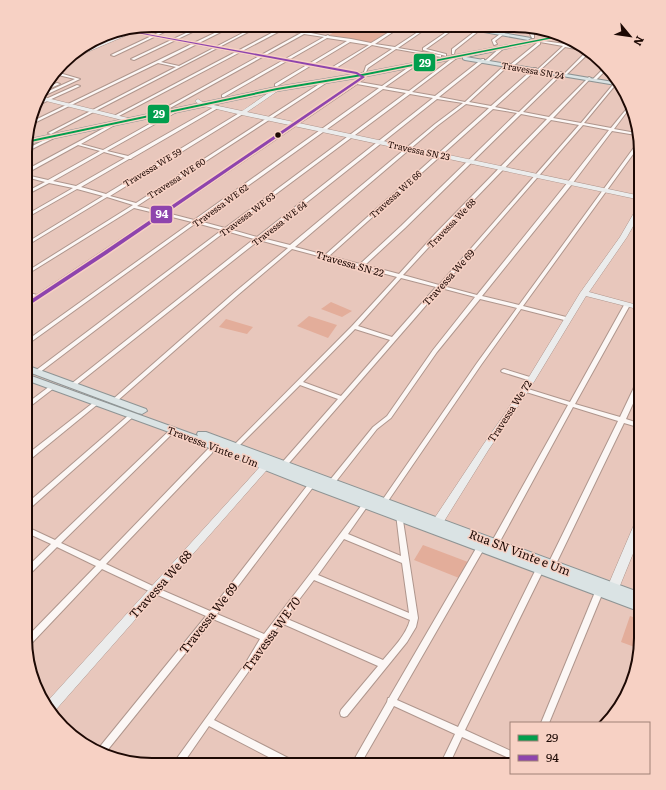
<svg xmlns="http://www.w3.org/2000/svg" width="666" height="790" viewBox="0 0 666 790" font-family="Literata,serif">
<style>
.green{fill:#e3ad9a}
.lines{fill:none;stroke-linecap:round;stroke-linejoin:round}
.street-casing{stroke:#af968d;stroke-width:2}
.secondary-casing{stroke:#af968d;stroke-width:1}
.primary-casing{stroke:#8e9494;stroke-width:2}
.street{fill:#fcf7f5;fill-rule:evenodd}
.secondary{fill:#ebecec;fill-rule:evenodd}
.primary{fill:#dae3e4;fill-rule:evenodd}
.bus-1-casing{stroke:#f7d1c4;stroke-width:3}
.bus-2-casing{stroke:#f7d1c4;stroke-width:3}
.bus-1{fill:#019e4d;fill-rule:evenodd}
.bus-2{fill:#8e44ad;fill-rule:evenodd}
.bus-dot{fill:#1d0904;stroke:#f7d1c4;stroke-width:1.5}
.labels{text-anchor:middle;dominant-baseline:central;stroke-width:3;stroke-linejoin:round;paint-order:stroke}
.far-street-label{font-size:9px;fill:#1d0904;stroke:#f7d1c4}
.street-label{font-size:10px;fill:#1d0904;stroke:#f7d1c4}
.near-street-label{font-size:12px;fill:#1d0904;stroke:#f7d1c4}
.rim{fill:none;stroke:#1d0904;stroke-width:2}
.line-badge{stroke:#f7d1c4;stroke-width:1.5}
.badge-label{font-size:11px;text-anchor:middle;font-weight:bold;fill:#fff}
</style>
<rect width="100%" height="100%" fill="#e8c7bc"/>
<g class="green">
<polygon points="345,26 388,33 373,43 329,35"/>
<polygon points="331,302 352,311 342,317 321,309"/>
<polygon points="309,316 337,325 328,338 297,326"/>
<polygon points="226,319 253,327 247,334 219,327"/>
<polygon points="423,545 468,562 459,578 414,560"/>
<polygon points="630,616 641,620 640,649 621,642"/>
</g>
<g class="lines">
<g class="street-casing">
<g id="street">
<polygon points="175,25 179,25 114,56 111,55"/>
<polygon points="203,25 207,25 134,60 131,59"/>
<polygon points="231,25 235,25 161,62 179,66 258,25 262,25 51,134 48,133 176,67 158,63 30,125 31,122"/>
<polygon points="399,26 402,26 375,44 395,47 427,26 430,26 398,48 440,55 441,55 441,57 396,49 368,68 366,72 364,72 366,66 392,49 372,45 333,70 331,70 331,68 369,45 350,42 277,86 275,86 275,84 347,41 327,38 224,97 222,97 222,95 324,37 304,34 170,108 167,107 301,33 282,30 117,117 114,116 281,28 303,32 305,31 306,32 326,36 328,35 329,36 351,39 371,43"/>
<polygon points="455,26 458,26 426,49 446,54 446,56 423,50 423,48"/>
<polygon points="482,26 485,26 455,50 454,54 452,54 452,49"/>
<polygon points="511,26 514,26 495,41 497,44 494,45 492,40"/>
<polygon points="537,29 539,29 534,34 534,38 532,38 530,34"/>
<polygon points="537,40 565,44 569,41 571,42 567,46 587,49 590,52 565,76 564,76 564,74 587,51 565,47 538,72 536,71 537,70 563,46 540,42 540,44 512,67 510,67 510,65 537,43 535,41"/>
<polygon points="501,47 504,48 487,63 485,63 485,61"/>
<path d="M455,56L458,57L412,92L435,96L482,59H484V61L439,97L465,102L507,63H509V65L469,102L491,106L534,68H536V70L495,107L519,112L560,72H562V74L523,112L549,117L589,77L591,78L590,79L553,118L581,123L616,81L618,82L617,83L584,123L611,128L629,106V109L614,129L636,133V135L612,131L572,184L482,296L519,305L638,142L639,146L523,306L570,318L571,319L570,320L568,321L521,309L481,365L386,504H382L381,502L477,363L517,308L480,299L437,352L391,418L377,429L334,484H330L329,482L330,480L373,427L387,416L433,350L475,297L441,288L283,470H279L278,468L279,466L338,399L300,385L238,447L236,448L233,446L352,326L397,277L292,249L239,294L116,402H112L111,401L112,400L235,292L288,248L259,240L75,386H71L70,385L71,384L254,239L226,231L39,373H35L34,372L35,371L222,230L196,223L28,344L26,345V341L192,222L164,215L28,306L26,307V303L34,298L26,295V292L37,295L159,214L134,208L26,275V272L133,205L107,197L26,246V243L103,196L77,189L26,218V215L73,188L49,183L26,195V192L45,182L26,177V175L48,180L100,151L78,145L27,173H26V170L117,121L120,122L81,144L103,150L178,108H180V110L107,151L128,156L216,106H218V108L132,158L131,159H129L81,187L106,194L241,112H243V114L110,196L136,203L324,81H326V83L137,206L162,212L361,78V76L356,74V72H358L365,76L364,79L359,82L382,86L413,64H415V66L385,87L409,91ZM357,84L379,88L194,220L167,213ZM383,89L406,93L225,228L199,221ZM410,94L433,98L257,237L229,229ZM437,99L463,103L435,124L290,245L262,238ZM466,104L489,108L325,255L295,247L437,126ZM493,109L517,113L401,226L360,264L329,256ZM521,114L547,119L435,234L399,274L365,265L405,228ZM551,120L579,125L439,285L403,275L439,236ZM583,125L609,130L568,182L477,295L443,286ZM104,152L125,158L76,186L53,181ZM401,278L436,287L392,337L358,326ZM355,329L390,340L341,396L303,382Z"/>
<polygon points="604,68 606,70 595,81 593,81 593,79"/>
<polygon points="56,72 80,79 39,98 40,95 75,79 54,74"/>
<polygon points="57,83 60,84 41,92 42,89"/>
<polygon points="77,85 80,86 36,106 37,103"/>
<polygon points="55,135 58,136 26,152 26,149"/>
<polygon points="627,303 630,305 575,404 620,417 638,379 641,377 641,386 626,419 641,424 641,428 624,423 556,564 555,566 552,567 549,566 548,564 618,421 573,407 498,545 495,546 492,545 491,543 568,405 523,391 522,390 525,388 570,402 624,305"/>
<polygon points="504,369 533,378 534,379 531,381 502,372 501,371 502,370"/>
<polygon points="52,385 54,386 55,387 54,388 28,408 26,409 26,404 50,386"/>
<polygon points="96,401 99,403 98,404 27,462 25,462 25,456 94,402"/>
<polygon points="132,413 135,415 134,416 27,511 25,511 25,505 130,414"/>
<path d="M173,428L176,430L175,431L61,543L100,561L208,449H212L213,451L212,453L106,564L157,588L210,611L310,482H314L315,484L314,486L217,614L264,634L310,574L364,502H368L369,504L348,534L401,556L396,514L397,512H401L402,514L418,618L416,627L407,642L347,716L344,717L341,716L340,713L341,710L378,666L281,623L268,640L251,668L214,720L296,762L297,765H284L209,726L182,765H172L245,664L260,639L213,619L106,752L98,749L206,616L151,592L102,569L30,645L27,646L25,639L96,566L57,547L28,576L25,577V569L51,544L25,532V526L55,540L171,429ZM344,539L402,563L409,613L318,575ZM314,580L410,620C406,635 393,648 383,660L285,618Z"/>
<polygon points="481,544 484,545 485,547 397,700 458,727 536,569 537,567 540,566 543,567 544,569 465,730 511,751 511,759 462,737 449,765 440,765 455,734 394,706 360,765 351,765 387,702 388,698 389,698 478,545"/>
<polygon points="599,589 602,590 603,592 549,723 541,723 595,592 596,590"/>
</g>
</g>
<g class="secondary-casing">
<g id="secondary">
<polygon points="146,26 136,31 360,73 357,75 132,33 64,62 67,58 126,32 120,30 131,30"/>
<polygon points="277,87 279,88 279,90 247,112 641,196 641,200 242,115 200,105 195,101 198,99 204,103 242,111"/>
<polygon points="39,96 132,119 133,120 130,122 38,99"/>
<polygon points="641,204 641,212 627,237 589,292 641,306 641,310 586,296 529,390 489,449 438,531 434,532 430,531 429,528 430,525 483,445 521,390 580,293 620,237 638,206"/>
<polygon points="270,458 273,459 275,461 273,463 53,713 45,704 267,459"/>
<polygon points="641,516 641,534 619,588 617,591 613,592 609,591 607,588 636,520 637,517"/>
</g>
</g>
<g class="primary-casing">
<g id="primary">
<polygon points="451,26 462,26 531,38 528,40"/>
<polygon points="556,36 560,37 466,57 619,83 622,86 465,60 463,59 463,57 362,77 277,91 26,144 26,140 277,87 362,73"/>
<polygon points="26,365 146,409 147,411 142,414 138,413 26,371"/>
<polygon points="26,374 198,436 197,434 198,432 206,432 641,593 641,612 308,487 169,432 26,380"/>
</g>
</g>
<use href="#street" class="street"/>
<use href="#secondary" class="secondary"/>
<use href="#primary" class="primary"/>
<g class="bus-1-casing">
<polygon id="bus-1" points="557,36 559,37 362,76 277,90 26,143 26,141 277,88 362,74"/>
</g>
<g class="bus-2-casing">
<polygon id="bus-2" points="121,30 125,30 357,72 365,77 107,254 28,306 26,307 26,303 103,252 361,77 356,74"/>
</g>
<use href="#bus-1" class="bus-1"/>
<use href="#bus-2" class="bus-2"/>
</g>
<circle class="bus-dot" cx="278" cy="135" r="3.5"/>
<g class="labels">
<g class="far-street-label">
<text transform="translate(533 70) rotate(10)">Travessa SN 24</text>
<text transform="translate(419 150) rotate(12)">Travessa SN 23</text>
<text transform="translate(152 167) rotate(-31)">Travessa WE 59</text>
<text transform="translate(176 178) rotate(-33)">Travessa WE 60</text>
<text transform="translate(395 194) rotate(-42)">Travessa WE 66</text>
<text transform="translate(220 205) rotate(-36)">Travessa WE 62</text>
<text transform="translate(247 214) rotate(-37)">Travessa WE 63</text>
<text transform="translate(279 223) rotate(-38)">Travessa WE 64</text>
<text transform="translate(451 223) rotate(-46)">Travessa We 68</text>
</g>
<g class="street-label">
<text transform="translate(350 263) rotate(16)">Travessa SN 22</text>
<text transform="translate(448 277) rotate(-48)">Travessa We 69</text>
<text transform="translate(509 411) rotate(-57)">Travessa We 72</text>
<text transform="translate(213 446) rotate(21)">Travessa Vinte e Um</text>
</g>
<g class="near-street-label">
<text transform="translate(520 552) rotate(21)">Rua SN Vinte e Um</text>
<text transform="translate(160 584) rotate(-48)">Travessa We 68</text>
<text transform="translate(208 618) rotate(-52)">Travessa We 69</text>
<text transform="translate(271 634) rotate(-54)">Travessa WE 70</text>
</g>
</g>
<path d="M0 0H666V790H0ZM152 32H514A120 120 0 0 1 634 152V638A120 120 0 0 1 514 758H152A120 120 0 0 1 32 638V152A120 120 0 0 1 152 32Z" fill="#f7d1c4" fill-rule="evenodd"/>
<path class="rim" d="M152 32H514A120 120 0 0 1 634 152V638A120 120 0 0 1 514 758H152A120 120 0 0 1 32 638V152A120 120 0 0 1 152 32Z"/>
<g class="line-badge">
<rect x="413" y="53" width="23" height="19" rx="4" fill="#019e4d"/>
<rect x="147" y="104" width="23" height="20" rx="4" fill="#019e4d"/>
<rect x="150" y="205" width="23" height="19" rx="4" fill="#8e44ad"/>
</g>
<g class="badge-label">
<text x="425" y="67">29</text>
<text x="159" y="118">29</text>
<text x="162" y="218">94</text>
</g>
<rect x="510" y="722" width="140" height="52" fill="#f7d1c4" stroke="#a08177"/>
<rect x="518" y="735" width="20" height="6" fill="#019e4d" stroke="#a08177"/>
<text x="546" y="742" font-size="12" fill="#1d0904">29</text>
<rect x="518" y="755" width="20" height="6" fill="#8e44ad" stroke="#a08177"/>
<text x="546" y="762" font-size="12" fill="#1d0904">94</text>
<g transform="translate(630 36) rotate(119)" stroke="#f7d1c4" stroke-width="3" paint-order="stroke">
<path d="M0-3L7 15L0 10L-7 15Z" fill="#1d0904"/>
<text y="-6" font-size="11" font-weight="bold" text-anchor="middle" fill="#1d0904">N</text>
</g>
</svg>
